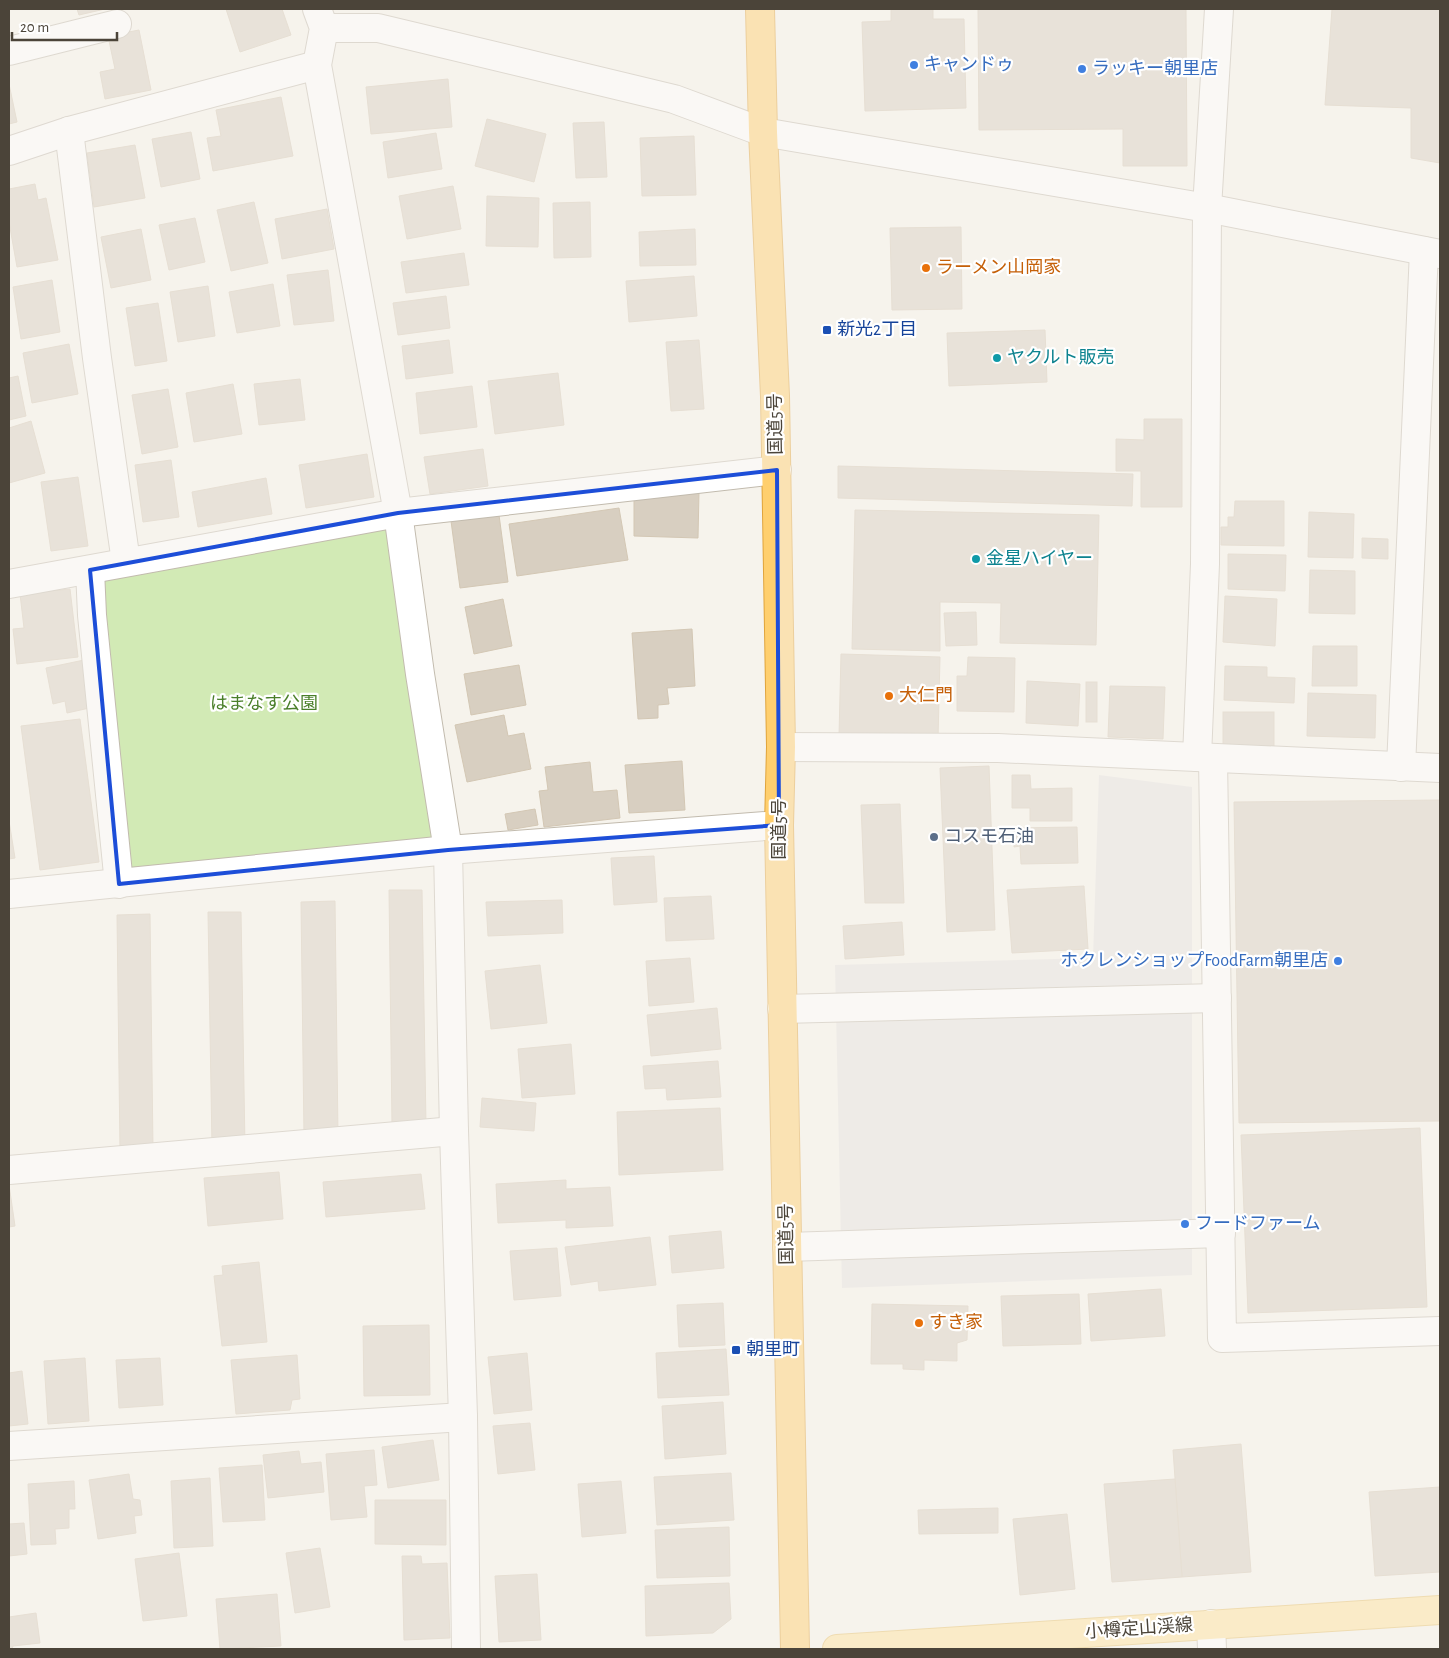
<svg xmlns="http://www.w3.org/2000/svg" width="1449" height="1658" viewBox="0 0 1449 1658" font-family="'Alegreya Sans','Noto Sans JP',sans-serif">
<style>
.green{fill:#d2eab5}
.parking{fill:#e5e3e0}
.building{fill:#d8cfc1;stroke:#d3c7b4}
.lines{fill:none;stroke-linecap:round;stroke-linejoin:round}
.minor-casing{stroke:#c2bbae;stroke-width:30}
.major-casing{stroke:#e6c16a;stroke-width:30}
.highway-casing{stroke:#e0a43c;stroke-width:30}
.minor{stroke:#fff;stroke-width:28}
.major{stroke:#ffe39c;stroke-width:28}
.highway{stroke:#ffcf6e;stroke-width:28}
.marked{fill:none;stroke:#1d4ed8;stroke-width:4;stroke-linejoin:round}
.shop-dot{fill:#3f7fe0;stroke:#fff;stroke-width:2}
.food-dot{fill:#e8710a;stroke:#fff;stroke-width:2}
.transit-dot{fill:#1a4fb4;stroke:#fff;stroke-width:2}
.culture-dot{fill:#0f9aa8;stroke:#fff;stroke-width:2}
.service-dot{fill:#5c6f8a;stroke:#fff;stroke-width:2}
.labels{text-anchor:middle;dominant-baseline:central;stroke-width:4.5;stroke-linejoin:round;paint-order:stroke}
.shop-label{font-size:18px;fill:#366cbe;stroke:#fff;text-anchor:start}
.food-label{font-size:18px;fill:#c56008;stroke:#fff;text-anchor:start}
.transit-label{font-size:18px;fill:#164399;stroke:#fff;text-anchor:start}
.culture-label{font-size:18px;fill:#0d838f;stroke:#fff;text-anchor:start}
.street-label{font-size:18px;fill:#4b4439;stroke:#fff}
.park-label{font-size:18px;fill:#4a7f2a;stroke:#fff}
.service-label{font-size:18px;fill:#4e5e75;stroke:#fff;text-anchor:start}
</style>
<rect width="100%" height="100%" fill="#f6f3ec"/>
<polygon class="green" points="388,527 438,839 128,869 98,581"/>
<polygon class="parking" points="1099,775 1192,787 1192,1275 842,1288 835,965 1093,958"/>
<g class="building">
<polygon points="77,9 105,9 79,15"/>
<polygon points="226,9 282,9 291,35 240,52"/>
<polygon points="891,9 933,9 933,19 964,19 966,108 865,111 862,22 891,21"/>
<polygon points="978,9 1186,9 1187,166 1123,166 1123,129 979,130"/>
<polygon points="1332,9 1440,9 1440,163 1411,158 1411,108 1325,105"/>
<polygon points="139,30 151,90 105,99 100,72 115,69 108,36"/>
<polygon points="448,79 452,127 371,134 366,87"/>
<polygon points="9,84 17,122 9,124"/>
<polygon points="281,97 293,156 213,171 207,138 221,136 216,110"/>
<polygon points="487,119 546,134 534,182 475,166"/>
<polygon points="604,122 607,177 576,178 573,123"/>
<polygon points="191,132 200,179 161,187 152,139"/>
<polygon points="436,133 442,169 388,178 383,142"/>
<polygon points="694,136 696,195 642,196 640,138"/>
<polygon points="135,145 145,198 94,207 87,153"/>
<polygon points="35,184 38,200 46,198 58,260 17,267 9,222 9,189"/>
<polygon points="453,186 461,229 407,239 399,196"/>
<polygon points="487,196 539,198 538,247 486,246"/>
<polygon points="254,202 268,263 231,271 217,210"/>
<polygon points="590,202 591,257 554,258 553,203"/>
<polygon points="327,209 334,249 282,259 275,219"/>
<polygon points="195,218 205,262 169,270 159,225"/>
<polygon points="961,227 962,309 892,310 890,228"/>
<polygon points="141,229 151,280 111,288 101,237"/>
<polygon points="695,229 696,265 640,266 639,232"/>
<polygon points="464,253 469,285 406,293 401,262"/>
<polygon points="328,270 334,321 294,325 287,275"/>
<polygon points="694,276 697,316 629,322 626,281"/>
<polygon points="52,280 60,332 21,339 13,287"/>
<polygon points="273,284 280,326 237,333 229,292"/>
<polygon points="208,286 215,336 178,342 170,292"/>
<polygon points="446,296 450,328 398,335 393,303"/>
<polygon points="158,303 167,361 135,366 126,308"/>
<polygon points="1045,330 1047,382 949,386 947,333"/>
<polygon points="449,340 453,373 406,379 402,346"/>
<polygon points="699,340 704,409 671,411 666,342"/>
<polygon points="69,344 78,394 32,403 23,353"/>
<polygon points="558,373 564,425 495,434 488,381"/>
<polygon points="18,376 26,416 9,420 9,378"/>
<polygon points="300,379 305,420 259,425 254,384"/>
<polygon points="233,384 242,434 194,442 186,393"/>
<polygon points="472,386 477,427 420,434 416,393"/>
<polygon points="168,389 178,447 142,454 132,395"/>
<polygon points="1144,419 1182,419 1182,507 1141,507 1141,471 1116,471 1116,439 1144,440"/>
<polygon points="31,421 45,473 9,483 9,428"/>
<polygon points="483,449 488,486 430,494 424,457"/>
<polygon points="367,454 374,497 306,508 299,465"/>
<polygon points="171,460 179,517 143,522 135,465"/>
<polygon points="838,466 1133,474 1132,506 838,498"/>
<polygon points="78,477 88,546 51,551 41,482"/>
<polygon points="266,478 272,514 198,527 192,492"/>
<polygon points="634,490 699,492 698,538 634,536"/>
<polygon points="1235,501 1284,501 1284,546 1221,545 1221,527 1228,527 1228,517 1234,517"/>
<polygon points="619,508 628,560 517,576 509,524"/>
<polygon points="855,510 1099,515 1096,645 1000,643 1001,603 940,602 940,651 852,649"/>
<polygon points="1309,512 1354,514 1353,558 1308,557"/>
<polygon points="499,515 508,582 460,588 451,521"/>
<polygon points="1362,538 1388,539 1388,559 1362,558"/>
<polygon points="1228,554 1286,555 1285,591 1228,589"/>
<polygon points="1310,570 1355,571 1355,614 1309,613"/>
<polygon points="70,589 78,657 17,664 13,629 24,628 20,594"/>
<polygon points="1225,596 1277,599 1275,646 1223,642"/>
<polygon points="503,599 512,646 474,654 465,607"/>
<polygon points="976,612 977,645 946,646 944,613"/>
<polygon points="692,629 695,686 667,688 669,704 658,705 658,718 638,719 632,633"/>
<polygon points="1313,646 1357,646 1357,686 1312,686"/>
<polygon points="841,654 940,657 938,739 839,736"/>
<polygon points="968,657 1015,658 1014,712 957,711 957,676 967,676"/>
<polygon points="84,660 94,707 67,713 65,701 53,704 46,668"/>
<polygon points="519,665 526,705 471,715 464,674"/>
<polygon points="1225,666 1267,667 1267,677 1295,678 1294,703 1224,700"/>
<polygon points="1027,681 1080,684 1078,726 1026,723"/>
<rect x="1086" y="682" width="11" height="40"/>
<polygon points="1110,686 1165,687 1163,739 1108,737"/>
<polygon points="1308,693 1376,695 1375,738 1307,736"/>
<rect x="1223" y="712" width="51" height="34"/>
<polygon points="504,715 508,736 524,733 531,769 467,782 455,725"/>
<polygon points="80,719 99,862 40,870 21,726"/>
<polygon points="682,761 685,810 629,813 625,765"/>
<polygon points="590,762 593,792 617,790 620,818 544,827 539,791 548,790 545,767"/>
<polygon points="989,766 995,930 947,932 940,768"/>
<polygon points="1012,775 1030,775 1031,789 1072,788 1072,821 1030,821 1030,808 1012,808"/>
<polygon points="1440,800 1440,1121 1239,1123 1234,802"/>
<polygon points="900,804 904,903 865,903 861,805"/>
<polygon points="535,809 538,825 508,830 505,814"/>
<polygon points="9,821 15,858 9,859"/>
<polygon points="1077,827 1078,863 1021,864 1020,846 1014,847 1013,828"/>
<polygon points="654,856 657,902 614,905 611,858"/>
<polygon points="1084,886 1088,949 1012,953 1007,890"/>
<polygon points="389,890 422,890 426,1125 392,1125"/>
<polygon points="711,896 714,939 666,941 664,898"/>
<polygon points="562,900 563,933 488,936 486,902"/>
<polygon points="335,901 338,1136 304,1136 301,902"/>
<polygon points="208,912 241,912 245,1147 212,1147"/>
<polygon points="150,914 153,1149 120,1150 117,915"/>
<polygon points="902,922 904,955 845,959 843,926"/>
<polygon points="690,958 694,1002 649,1006 646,961"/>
<polygon points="540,965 547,1023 491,1029 485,971"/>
<polygon points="717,1008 721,1049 651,1056 647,1015"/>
<polygon points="571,1044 575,1094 522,1098 518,1049"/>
<polygon points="718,1061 721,1097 667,1100 666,1088 645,1089 643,1066"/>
<polygon points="482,1098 536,1103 534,1131 480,1127"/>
<polygon points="720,1108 723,1170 619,1175 617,1112"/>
<polygon points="1420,1128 1427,1307 1248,1313 1241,1135"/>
<polygon points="279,1172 283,1219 208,1226 204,1178"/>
<polygon points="421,1174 425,1209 326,1217 323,1182"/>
<polygon points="566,1180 566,1189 610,1187 613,1226 566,1228 566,1220 498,1223 496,1184"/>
<polygon points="9,1185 15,1226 9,1227"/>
<polygon points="721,1231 724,1268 672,1273 669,1236"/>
<polygon points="650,1237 656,1285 599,1291 598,1281 571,1285 565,1247"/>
<polygon points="557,1248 561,1296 514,1300 510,1251"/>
<polygon points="259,1262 267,1342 222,1346 214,1276 223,1275 222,1266"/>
<polygon points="1161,1289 1165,1336 1091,1341 1088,1294"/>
<polygon points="1079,1294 1081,1344 1003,1346 1001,1296"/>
<polygon points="723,1303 725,1345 679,1347 677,1305"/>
<polygon points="872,1304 968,1306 967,1340 957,1343 957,1361 924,1360 924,1370 903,1369 903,1364 871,1364"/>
<polygon points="429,1325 430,1395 364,1396 363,1326"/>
<polygon points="726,1349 729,1395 658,1398 656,1353"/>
<polygon points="527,1353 532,1410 494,1414 488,1357"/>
<polygon points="297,1355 300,1399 292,1400 290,1410 236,1414 231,1360"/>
<polygon points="85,1358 89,1421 48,1424 44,1361"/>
<polygon points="160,1358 163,1405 119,1408 116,1360"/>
<polygon points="22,1371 28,1424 9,1426 9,1373"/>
<polygon points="723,1402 726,1454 665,1459 662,1406"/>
<polygon points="530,1423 535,1470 498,1474 493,1426"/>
<polygon points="433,1440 439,1480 388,1488 382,1447"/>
<polygon points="1241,1444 1251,1572 1182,1577 1173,1450"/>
<polygon points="374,1450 377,1485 364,1486 367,1517 331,1520 326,1454"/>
<polygon points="299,1451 301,1464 321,1462 324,1492 268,1498 263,1455"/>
<polygon points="262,1465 265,1520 223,1522 219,1468"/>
<polygon points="731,1473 734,1520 657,1525 654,1477"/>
<polygon points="129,1474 133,1499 140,1500 142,1515 134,1516 136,1533 98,1539 89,1480"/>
<polygon points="210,1478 213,1546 174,1548 171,1481"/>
<polygon points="1175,1479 1182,1577 1112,1582 1104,1484"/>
<polygon points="74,1481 75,1509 69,1509 69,1528 55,1529 56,1544 31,1545 28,1484"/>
<polygon points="621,1481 626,1533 582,1537 578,1484"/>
<polygon points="1440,1487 1440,1572 1375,1576 1369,1492"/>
<polygon points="375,1500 446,1500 446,1545 375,1544"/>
<polygon points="998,1508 998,1533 919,1534 918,1510"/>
<polygon points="1067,1514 1075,1589 1020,1595 1013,1519"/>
<polygon points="24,1523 27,1554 9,1556 9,1524"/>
<polygon points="729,1527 730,1576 657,1578 655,1530"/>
<polygon points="320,1548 330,1607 295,1613 286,1553"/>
<polygon points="179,1553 187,1616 143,1621 135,1559"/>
<polygon points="402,1556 421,1556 422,1564 447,1563 450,1638 404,1640"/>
<polygon points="537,1574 541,1640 499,1642 495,1576"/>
<polygon points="729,1583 731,1619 713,1633 646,1636 645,1586"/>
<polygon points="277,1594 281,1646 220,1649 216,1599"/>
<polygon points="36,1613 40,1643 13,1646 12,1649 9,1649 9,1617"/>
</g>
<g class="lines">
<g class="minor-casing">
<g id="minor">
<polyline points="317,9 324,28 317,65 398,513 420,674 448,850 454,1131 463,1417 466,1649"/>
<polyline points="324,28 378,28 674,99 763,132 1207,208 1440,254"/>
<polyline points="9,51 117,24"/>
<polyline points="69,131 97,358 126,562"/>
<polyline points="9,151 69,131 317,65"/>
<polyline points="90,570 92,615 119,884"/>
<polyline points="9,584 398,513 777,470"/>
<polyline points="781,747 998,748 1440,768"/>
<polyline points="1197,757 1205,564 1207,208 1219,9"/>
<polyline points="1213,758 1222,1338 1440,1331"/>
<polyline points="1401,767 1424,251"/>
<polyline points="9,894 448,850 779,825"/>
<polyline points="782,1009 1217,998"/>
<polyline points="9,1170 454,1131"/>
<polyline points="787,1247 1221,1233"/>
<polyline points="9,1446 463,1417"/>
<polyline points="1211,1624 1212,1649"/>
</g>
</g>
<g class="major-casing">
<polyline id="major" points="837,1649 1440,1610"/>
</g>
<g class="highway-casing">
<polyline id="highway" points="760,9 763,132 775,396 781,747 779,825 795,1649"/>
</g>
<use href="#minor" class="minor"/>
<use href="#major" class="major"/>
<use href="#highway" class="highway"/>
</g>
<path d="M0 0H1449V1658H0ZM777,470L779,825L448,850L119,884L90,570L398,513Z" fill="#f6f3ec" fill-opacity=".55" fill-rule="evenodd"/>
<path class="marked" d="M777,470L779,825L448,850L119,884L90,570L398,513Z"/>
<g class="shop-dot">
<circle cx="914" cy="65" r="5"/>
<circle cx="1082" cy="69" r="5"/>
<circle cx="1338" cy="961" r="5"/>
<circle cx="1185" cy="1224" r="5"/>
</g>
<g class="food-dot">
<circle cx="926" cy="268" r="5"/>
<circle cx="889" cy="696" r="5"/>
<circle cx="919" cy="1323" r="5"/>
</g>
<g class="transit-dot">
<rect x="822" y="325" width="10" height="10" rx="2.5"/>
<rect x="731" y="1345" width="10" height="10" rx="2.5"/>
</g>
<g class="culture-dot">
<circle cx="997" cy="358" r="5"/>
<circle cx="976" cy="559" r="5"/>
</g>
<circle class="service-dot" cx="934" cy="837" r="5"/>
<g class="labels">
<g class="shop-label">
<text x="924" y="65">キャンドゥ</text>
<text x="1092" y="69">ラッキー朝里店</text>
<text x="1328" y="961" text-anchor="end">ホクレンショップFoodFarm朝里店</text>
<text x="1195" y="1224">フードファーム</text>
</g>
<g class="food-label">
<text x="936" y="268">ラーメン山岡家</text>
<text x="899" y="696">大仁門</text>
<text x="929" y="1323">すき家</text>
</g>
<g class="transit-label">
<text x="837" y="330">新光2丁目</text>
<text x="746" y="1350">朝里町</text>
</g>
<g class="culture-label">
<text x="1007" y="358">ヤクルト販売</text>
<text x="986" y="559">金星ハイヤー</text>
</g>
<g class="street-label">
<text transform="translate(776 424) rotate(-91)">国道5号</text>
<text transform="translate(780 829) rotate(-90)">国道5号</text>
<text transform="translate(787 1234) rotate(-91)">国道5号</text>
<text transform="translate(1139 1629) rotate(-4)">小樽定山渓線</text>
</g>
<g class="park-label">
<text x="264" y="704">はまなす公園</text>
</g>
<g class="service-label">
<text x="944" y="837">コスモ石油</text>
</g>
</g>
<rect width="1449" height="1658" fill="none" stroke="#4b4439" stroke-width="20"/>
<path d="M12 32v8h105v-8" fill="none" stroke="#4b4439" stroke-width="2.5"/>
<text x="20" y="32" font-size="15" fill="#4b4439" stroke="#ffffff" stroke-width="4" paint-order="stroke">20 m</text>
</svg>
